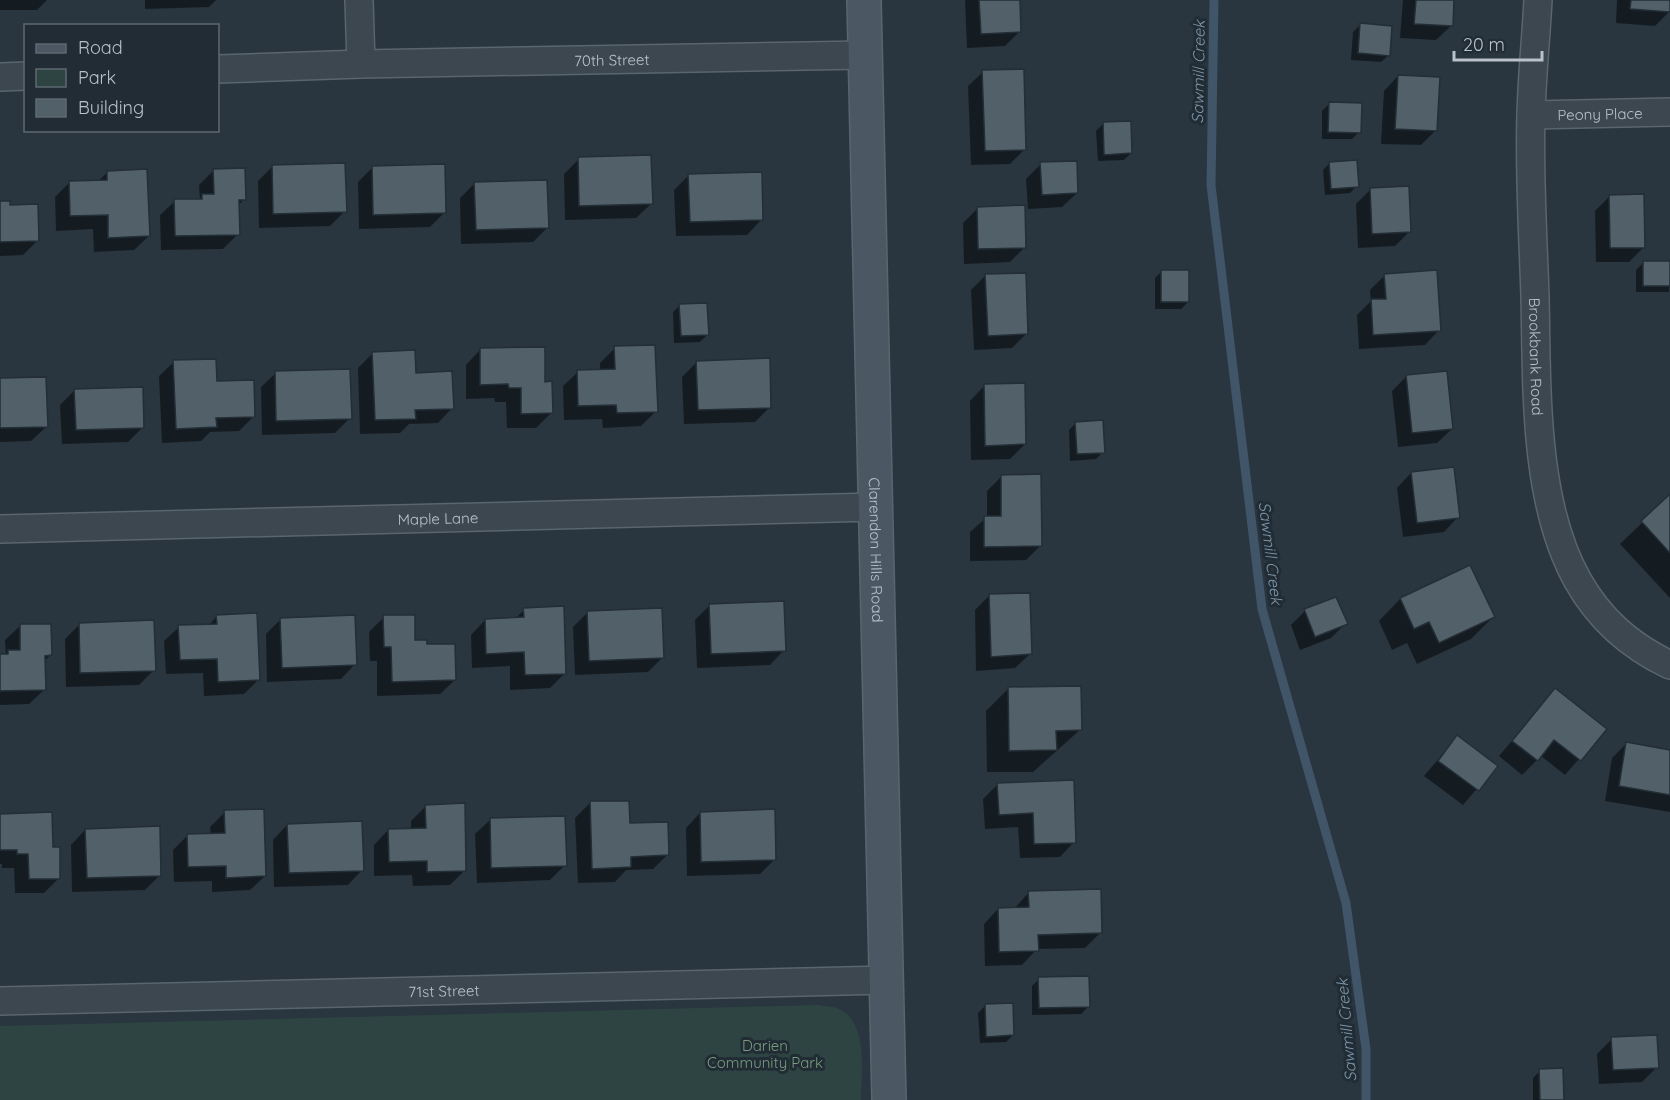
<svg xmlns="http://www.w3.org/2000/svg" width="1670" height="1100" viewBox="0 0 1670 1100" font-family="Quicksand,sans-serif">
<style>
.green{fill:#2e4442}
.shadow{fill:#0007}
.lines{fill:none;stroke-linecap:round;stroke-linejoin:round}
.stream{stroke:#405567;stroke-width:9}
.building{fill:#52606a;stroke:#232e37;stroke-width:1.5}
.street-casing{stroke:#5a656d;stroke-width:30}
.secondary-casing{stroke:#5a656d;stroke-width:36}
.street{stroke:#3d474f;stroke-width:27}
.secondary{stroke:#4b5762;stroke-width:33}
.labels{text-anchor:middle;dominant-baseline:central;stroke-width:6;stroke-linejoin:round;paint-order:stroke}
.street-label{font-size:15px;fill:#b9c2ca;stroke:#212c35}
.park-label{font-size:15px;fill:#7a9d7e;stroke:#212c35}
.water-label{font-size:16px;font-style:italic;fill:#7d96aa;stroke:#212c35}
</style>
<rect width="100%" height="100%" fill="#29353f"/>
<path class="green" d="M816,1005C823,1006 833,1006 839,1009C869,1023 861,1074 861,1100H0V1026Z"/>
<g class="shadow">
<polygon points="0,0 47,0 37,10 0,10"/>
<polygon points="145,0 216,0 209,7 145,9"/>
<polygon points="965,0 1019,0 1020,31 1005,46 967,48"/>
<polygon points="1403,0 1453,0 1451,26 1436,40 1400,38"/>
<polygon points="1617,0 1670,0 1670,11 1655,26 1616,23"/>
<polygon points="1360,25 1389,55 1381,62 1351,60 1353,32"/>
<polygon points="983,72 1025,149 1010,164 971,165 968,86"/>
<polygon points="1398,76 1435,131 1421,145 1381,144 1384,91"/>
<polygon points="1329,104 1359,132 1352,139 1322,139 1322,111"/>
<polygon points="1103,124 1131,153 1124,160 1098,161 1096,131"/>
<polygon points="579,159 651,204 636,218 565,220 564,174"/>
<polygon points="1330,163 1357,186 1350,193 1325,195 1323,170"/>
<polygon points="1041,164 1077,193 1062,207 1028,209 1026,179"/>
<polygon points="273,166 345,211 330,226 259,228 258,181"/>
<polygon points="373,167 445,212 430,227 359,229 358,182"/>
<polygon points="214,170 244,199 238,206 238,234 223,249 161,250 160,215 175,201 200,199 199,185"/>
<polygon points="108,172 149,236 134,250 94,252 93,229 56,231 55,197 70,182 98,181"/>
<polygon points="689,175 761,220 747,235 676,236 674,190"/>
<polygon points="475,183 547,228 533,242 461,244 460,198"/>
<polygon points="1371,189 1409,232 1395,246 1358,248 1356,204"/>
<polygon points="1610,196 1644,247 1629,262 1596,262 1595,211"/>
<polygon points="0,203 8,207 38,240 23,255 0,256"/>
<polygon points="978,208 1025,247 1010,262 964,264 963,223"/>
<polygon points="1670,262 1669,292 1636,292 1636,270 1643,263"/>
<polygon points="1162,271 1188,302 1181,309 1155,309 1155,278"/>
<polygon points="986,275 1027,333 1012,348 974,350 971,290"/>
<polygon points="1385,275 1439,330 1425,345 1359,349 1357,315 1371,301 1370,290"/>
<polygon points="680,305 707,335 700,342 674,343 673,312"/>
<polygon points="615,348 656,411 641,426 603,428 602,419 564,420 563,386 578,372 600,371 600,363"/>
<polygon points="480,350 544,384 551,413 536,428 507,428 506,402 495,402 494,398 466,399 466,365"/>
<polygon points="373,353 415,374 452,408 438,423 409,424 400,433 360,434 358,368"/>
<polygon points="174,362 216,382 254,416 239,431 210,432 201,441 162,443 159,376"/>
<polygon points="697,362 770,407 755,422 684,424 682,377"/>
<polygon points="276,373 350,418 335,433 262,435 261,387"/>
<polygon points="1407,376 1452,429 1437,443 1398,447 1392,391"/>
<polygon points="0,380 46,427 31,441 0,442"/>
<polygon points="984,386 1025,444 1010,459 971,460 970,401"/>
<polygon points="75,390 143,427 128,442 62,444 60,405"/>
<polygon points="1076,423 1103,452 1096,459 1070,461 1069,430"/>
<polygon points="1411,473 1458,517 1444,532 1403,537 1397,488"/>
<polygon points="1001,477 1041,545 1026,560 970,561 970,532 987,517 987,491"/>
<polygon points="1670,496 1670,598 1620,544"/>
<polygon points="989,596 1030,654 1015,668 976,671 975,610"/>
<polygon points="1400,599 1493,617 1471,639 1417,664 1407,643 1392,650 1379,621"/>
<polygon points="710,605 784,650 770,665 697,668 695,620"/>
<polygon points="524,610 565,673 550,688 510,690 510,666 472,668 471,635 485,620 515,619"/>
<polygon points="1305,611 1346,623 1331,638 1300,650 1291,625"/>
<polygon points="588,612 662,658 648,672 575,675 573,627"/>
<polygon points="217,616 258,680 244,694 204,696 203,673 166,674 164,641 179,627 208,626"/>
<polygon points="384,617 414,642 426,646 455,680 440,694 377,696 377,661 370,661 369,632"/>
<polygon points="281,619 355,664 341,679 267,682 266,634"/>
<polygon points="80,624 154,670 139,685 66,687 65,639"/>
<polygon points="20,626 50,655 44,662 44,690 29,704 0,705 0,656 6,656 5,640"/>
<polygon points="1008,689 1081,729 1033,772 987,772 986,711"/>
<polygon points="1555,690 1605,729 1565,775 1541,756 1522,775 1499,756"/>
<polygon points="1457,737 1496,766 1463,805 1424,776"/>
<polygon points="1626,744 1670,751 1670,812 1605,801 1612,758"/>
<polygon points="998,784 1074,842 1060,857 1020,858 1018,827 985,829 983,799"/>
<polygon points="590,803 628,825 667,855 653,869 626,870 615,882 578,883 575,818"/>
<polygon points="426,806 465,870 450,885 413,886 412,875 374,876 374,845 388,830 411,829 411,821"/>
<polygon points="225,812 265,876 250,890 212,892 212,881 174,882 173,850 188,835 211,835 210,827"/>
<polygon points="700,813 775,859 760,874 687,876 686,828"/>
<polygon points="0,815 52,849 59,878 44,893 15,893 14,868 2,868 2,864 0,864"/>
<polygon points="490,820 565,865 550,880 477,883 475,834"/>
<polygon points="287,825 362,870 348,885 274,887 273,840"/>
<polygon points="85,830 160,875 145,890 72,892 71,845"/>
<polygon points="1029,892 1100,933 1085,948 1037,949 1022,965 985,966 984,924 998,909 1014,909"/>
<polygon points="1039,979 1088,1007 1081,1014 1032,1015 1032,986"/>
<polygon points="985,1006 1013,1035 1006,1042 980,1043 978,1013"/>
<polygon points="1612,1039 1657,1067 1642,1082 1599,1084 1597,1054"/>
<polygon points="1540,1071 1562,1100 1533,1100 1533,1078"/>
</g>
<g class="lines">
<polyline class="stream" points="1214,0 1211,185 1262,609 1346,903 1366,1049 1366,1100"/>
</g>
<g class="building">
<polygon points="979,0 1020,0 1021,32 981,34"/>
<polygon points="1416,0 1454,0 1453,26 1414,24"/>
<polygon points="1631,0 1670,0 1670,12 1630,9"/>
<polygon points="1360,23 1392,26 1390,56 1358,53"/>
<polygon points="1024,69 1026,150 985,151 982,70"/>
<polygon points="1398,75 1440,77 1437,131 1395,129"/>
<polygon points="1329,102 1362,103 1361,133 1328,132"/>
<polygon points="1131,121 1132,153 1104,155 1103,122"/>
<polygon points="651,155 653,204 579,206 578,157"/>
<polygon points="1357,160 1359,187 1331,189 1329,162"/>
<polygon points="1077,161 1078,193 1042,195 1040,162"/>
<polygon points="345,163 347,212 273,214 272,165"/>
<polygon points="445,164 446,213 373,215 372,166"/>
<polygon points="245,168 246,200 239,200 240,235 175,236 174,199 202,199 202,194 214,194 213,169"/>
<polygon points="147,169 150,236 108,238 108,215 70,216 69,181 107,180 107,171"/>
<polygon points="762,172 763,220 690,222 688,174"/>
<polygon points="547,180 549,228 476,230 474,182"/>
<polygon points="1409,186 1411,232 1372,234 1370,188"/>
<polygon points="1644,194 1645,248 1610,248 1609,195"/>
<polygon points="0,201 10,201 10,205 38,204 39,241 0,242"/>
<polygon points="1025,205 1026,248 978,249 977,207"/>
<rect x="1643" y="261" width="27" height="25"/>
<rect x="1161" y="270" width="28" height="32"/>
<polygon points="1437,270 1441,331 1373,335 1371,299 1386,299 1384,274"/>
<polygon points="1026,273 1028,334 988,336 985,274"/>
<polygon points="707,303 709,335 681,336 679,304"/>
<polygon points="655,345 658,412 617,413 616,405 578,406 577,370 615,369 614,346"/>
<polygon points="545,347 545,382 552,381 553,413 521,414 521,388 509,388 508,384 480,385 480,348"/>
<polygon points="415,350 416,373 452,371 454,409 415,410 416,419 375,420 372,352"/>
<polygon points="770,358 771,408 698,410 696,361"/>
<polygon points="216,359 217,381 254,380 255,417 216,418 217,427 176,429 173,360"/>
<polygon points="350,369 352,419 276,421 275,371"/>
<polygon points="1447,371 1453,429 1412,433 1406,375"/>
<polygon points="46,377 48,427 0,428 0,378"/>
<polygon points="1025,383 1026,444 985,446 984,384"/>
<polygon points="143,387 144,428 76,430 74,389"/>
<polygon points="1103,420 1105,453 1077,454 1075,422"/>
<polygon points="1454,467 1460,518 1417,523 1411,472"/>
<polygon points="1041,474 1042,546 984,547 984,516 1001,516 1001,475"/>
<polygon points="1670,494 1670,553 1641,521"/>
<polygon points="1470,565 1495,617 1439,643 1429,622 1414,629 1400,598"/>
<polygon points="1030,593 1032,654 991,657 989,594"/>
<polygon points="1336,597 1348,624 1315,637 1304,609"/>
<polygon points="784,601 786,651 711,654 709,604"/>
<polygon points="564,606 566,674 525,675 524,652 486,654 485,619 524,617 523,608"/>
<polygon points="662,608 664,658 589,661 587,611"/>
<polygon points="257,613 260,680 218,682 217,659 180,660 178,625 217,624 216,615"/>
<polygon points="355,615 357,665 282,668 280,618"/>
<polygon points="383,615 415,615 415,640 427,640 427,644 455,644 456,680 392,682 391,647 384,647"/>
<polygon points="154,620 156,671 80,673 79,623"/>
<polygon points="20,624 51,624 52,655 45,656 46,690 0,691 0,654 8,654 8,650 20,650"/>
<polygon points="1081,686 1082,730 1056,731 1057,750 1009,751 1008,687"/>
<polygon points="1555,688 1607,729 1581,761 1554,740 1538,761 1512,741"/>
<polygon points="1457,735 1498,766 1479,791 1438,761"/>
<polygon points="1626,742 1670,750 1670,795 1619,786"/>
<polygon points="1074,780 1076,843 1034,844 1033,813 999,815 997,783"/>
<polygon points="590,801 629,801 630,823 668,822 669,855 631,857 631,867 592,869"/>
<polygon points="465,803 466,871 427,872 427,861 389,862 388,829 426,828 425,805"/>
<polygon points="264,809 266,876 226,878 226,866 188,867 187,834 225,833 224,810"/>
<polygon points="775,809 776,860 701,862 700,812"/>
<polygon points="52,812 53,847 60,847 60,879 29,879 28,854 17,854 17,850 0,850 0,814"/>
<polygon points="565,816 567,866 491,868 490,818"/>
<polygon points="362,821 364,871 289,873 287,824"/>
<polygon points="160,826 161,876 87,878 85,829"/>
<polygon points="1101,889 1102,933 1038,935 1039,951 999,952 998,908 1029,907 1028,891"/>
<polygon points="1089,976 1090,1007 1039,1008 1038,977"/>
<polygon points="1013,1003 1014,1035 986,1037 985,1004"/>
<polygon points="1657,1035 1659,1068 1613,1070 1611,1037"/>
<polygon points="1563,1068 1564,1100 1540,1100 1539,1069"/>
</g>
<g class="lines">
<g class="street-casing">
<g id="street">
<polyline points="359,0 361,64"/>
<path id="s1" d="M1538,0C1536,38 1532,76 1531,114C1529,174 1533,235 1535,296C1537,385 1533,502 1578,581C1600,620 1630,646 1670,665"/>
<path id="s2" d="M218,69L361,64L865,55"/>
<polyline points="0,77 26,76"/>
<path id="s3" d="M1531,115L1670,112"/>
<path id="s4" d="M0,529L876,507"/>
<path id="s5" d="M0,1001L887,980"/>
</g>
</g>
<g class="secondary-casing">
<g id="secondary">
<path id="s6" d="M864,0L889,1100"/>
</g>
</g>
<use href="#street" class="street"/>
<use href="#secondary" class="secondary"/>
</g>
<g class="labels">
<g class="street-label">
<text stroke="none"><textPath href="#s2" startOffset="394">70th Street</textPath></text>
<text stroke="none"><textPath href="#s3" startOffset="69">Peony Place</textPath></text>
<text stroke="none"><textPath href="#s1" startOffset="357">Brookbank Road</textPath></text>
<text stroke="none"><textPath href="#s4" startOffset="438">Maple Lane</textPath></text>
<text stroke="none"><textPath href="#s6" startOffset="550">Clarendon Hills Road</textPath></text>
<text stroke="none"><textPath href="#s5" startOffset="444">71st Street</textPath></text>
</g>
<g class="park-label">
<text x="765" y="1045">Darien<tspan x="765" dy="17">Community Park</tspan></text>
</g>
<g class="water-label">
<text transform="translate(1198 72) rotate(-89)">Sawmill Creek</text>
<text transform="translate(1271 553) rotate(83)">Sawmill Creek</text>
<text transform="translate(1346 1030) rotate(-95)">Sawmill Creek</text>
</g>
</g>
<rect x="24" y="24" width="195" height="108" fill="#212c35" stroke="#5e6871" stroke-width="1.5"/>
<rect x="36" y="44" width="30" height="9" fill="#4b5762" stroke="#5e6871" stroke-width="1.5"/>
<text x="78" y="54" font-size="18" fill="#b9c2ca">Road</text>
<rect x="36" y="69" width="30" height="18" fill="#2e4442" stroke="#5e6871" stroke-width="1.5"/>
<text x="78" y="84" font-size="18" fill="#b9c2ca">Park</text>
<rect x="36" y="99" width="30" height="18" fill="#52606a" stroke="#5e6871" stroke-width="1.5"/>
<text x="78" y="114" font-size="18" fill="#b9c2ca">Building</text>
<path d="M1454 51v9h88v-9" fill="none" stroke="#b9c2ca" stroke-width="3"/>
<text x="1463" y="51" font-size="18" fill="#b9c2ca" stroke="#212c35" stroke-width="4.5" paint-order="stroke">20 m</text>
</svg>
